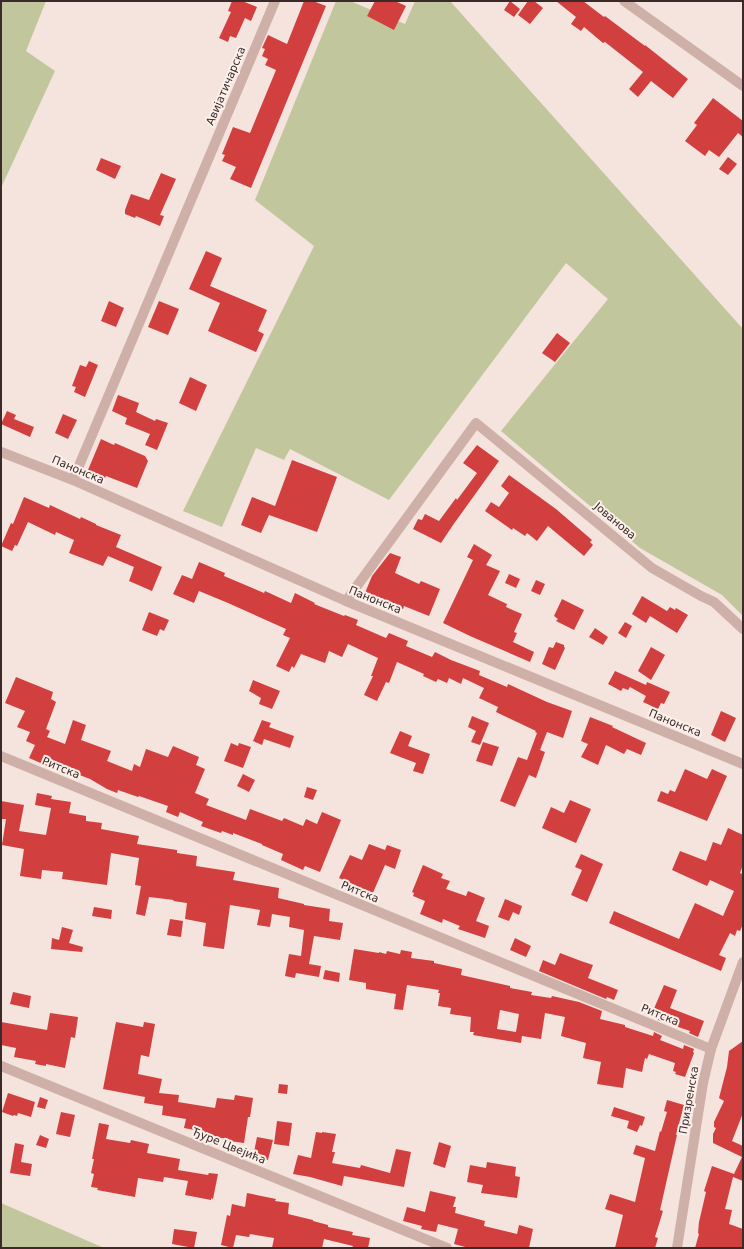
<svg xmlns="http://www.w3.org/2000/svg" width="744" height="1249" viewBox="0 0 744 1249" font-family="'DejaVu Sans',sans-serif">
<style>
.green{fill:#c2c69c}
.building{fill:#d23f3f;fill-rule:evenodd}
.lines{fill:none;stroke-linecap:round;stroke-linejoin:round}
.minor{stroke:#cfb0a8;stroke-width:10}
.labels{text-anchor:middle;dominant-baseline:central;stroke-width:4;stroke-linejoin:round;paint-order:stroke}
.street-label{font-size:11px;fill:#3b2a29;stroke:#fcf0eb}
</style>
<rect width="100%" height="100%" fill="#f5e4de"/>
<g class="green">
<polygon points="1,1 46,1 26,51 55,71 1,188"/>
<polygon points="336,1 350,1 405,24 415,1 450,1 743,329 743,616 722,595 640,548 501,431 608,299 566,263 389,500 290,449 284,460 256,448 222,527 183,511 314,246 255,200"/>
<polygon points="1,1203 104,1248 1,1248"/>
</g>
<g class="building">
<polygon points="232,1 242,1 257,7 251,21 245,18 236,38 230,36 228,42 219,38 231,12 228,11"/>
<polygon points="304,1 313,1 326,6 251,188 230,179 236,167 222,161 225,155 222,154 233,127 250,133 276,70 265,65 268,59 262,56 265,49 262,48 268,35 287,44"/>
<polygon points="375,1 395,1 406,6 394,30 367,16"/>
<polygon points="510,1 520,9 514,17 504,10"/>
<polygon points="528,1 534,1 543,8 530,24 518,15"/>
<polygon points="556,1 583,1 604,17 605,16 645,46 645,45 688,79 673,98 651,81 638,97 629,89 643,72 605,42 603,43 584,27 581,31 571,24 576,17"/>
<polygon points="713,98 743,121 743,137 738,133 719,157 709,150 705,156 685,141 697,125 694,123"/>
<polygon points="728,157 737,164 728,175 719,169"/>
<polygon points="101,158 121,166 115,179 96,170"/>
<polygon points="161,173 176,179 160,215 164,216 160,226 136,216 135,218 125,214 125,210 131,194 149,200"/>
<polygon points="206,251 222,258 210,286 267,310 258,331 264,334 256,352 208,331 220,303 189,289"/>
<polygon points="109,301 124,308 116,327 101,321"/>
<polygon points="159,301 179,309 168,335 148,327"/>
<polygon points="557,333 570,343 555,362 542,353"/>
<polygon points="89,361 98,365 85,397 74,392 76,387 72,386 80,365 86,367"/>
<polygon points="190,377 207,385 196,411 179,403"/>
<polygon points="118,395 139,403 136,412 155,421 156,419 168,423 157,450 145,445 150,434 125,424 127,418 112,411"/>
<polygon points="7,411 16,415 14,419 34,427 30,437 1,424"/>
<polygon points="63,414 77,420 68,439 55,433"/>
<polygon points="101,439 114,445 115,443 145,456 148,461 137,488 106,476 105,478 88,470"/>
<polygon points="477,445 499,461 453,525 441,543 413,529 418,519 422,520 425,514 439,521 456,498 457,500 477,473 463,463"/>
<polygon points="292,460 337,477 317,532 269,515 261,533 241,525 252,497 275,506"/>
<polygon points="509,475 556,509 592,540 590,542 593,545 584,556 548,526 537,541 527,533 525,536 513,528 512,530 485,511 491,502 499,507 509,493 501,486"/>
<polygon points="24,497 49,508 50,505 80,519 81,517 96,524 96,525 121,535 116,547 162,567 152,591 129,581 134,567 108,556 103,566 69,553 74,540 56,532 55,535 28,522 17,546 15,545 12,551 1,546 11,523 13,524"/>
<polygon points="474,544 492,555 486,565 500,571 488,595 507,604 506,607 522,614 514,632 517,633 513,642 534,652 530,662 470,636 443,623 473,560 467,557"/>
<polygon points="390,553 401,557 395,573 419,584 421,581 440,589 429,616 404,606 403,609 365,593 372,576"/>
<polygon points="199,562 225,573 224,576 264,593 265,591 291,603 295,593 315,603 314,604 344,616 345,615 358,620 356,625 386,638 389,633 408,641 406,646 432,657 435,652 451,660 480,671 479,675 507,687 508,684 547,702 572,711 563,738 547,732 540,750 545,752 536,778 529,775 515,807 500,801 518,757 527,760 537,733 535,732 536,731 496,712 498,707 479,698 484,688 463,678 461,684 449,678 447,683 438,679 436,682 423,676 424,674 397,662 389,683 386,682 377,701 364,695 373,676 371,676 378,658 348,644 342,657 329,651 325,663 301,654 294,668 292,666 289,672 276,666 290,638 283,635 286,629 228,603 199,591 194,603 173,594 182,575 192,579"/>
<polygon points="509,574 520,579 516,588 505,583"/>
<polygon points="536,580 545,584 540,595 531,591"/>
<polygon points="642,596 667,611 670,607 675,610 676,608 688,615 677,633 650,616 646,623 632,614"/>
<polygon points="562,599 584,610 574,630 556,621 558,619 554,616"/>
<polygon points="149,612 169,620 164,631 160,629 157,636 142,630"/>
<polygon points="625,622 632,626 626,638 618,633"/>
<polygon points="595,628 608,637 603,645 589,637"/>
<polygon points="556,642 564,645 564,647 565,648 555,670 542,664 549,647 553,648"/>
<polygon points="651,647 665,655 651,680 638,671"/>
<polygon points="615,671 646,685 647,682 670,692 664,704 661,703 658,709 643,702 646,696 630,687 628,690 623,688 621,691 608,684"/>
<polygon points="16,677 53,692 51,699 56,702 46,729 50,731 47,737 65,744 73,720 86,725 81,740 111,751 107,761 132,771 134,764 140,767 146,749 168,757 173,746 199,757 196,765 205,769 195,793 209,799 206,805 246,820 250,809 282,821 284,818 303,826 306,819 317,824 322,812 341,820 320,872 305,866 303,870 281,860 283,854 262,845 262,844 233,833 233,835 222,831 221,833 201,826 203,822 180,812 178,817 166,812 168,806 139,796 138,797 118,790 117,793 107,789 90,779 51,764 50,767 29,758 35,745 26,741 30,732 17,727 25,711 5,703"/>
<polygon points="253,680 280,691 272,709 259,704 261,698 249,691"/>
<polygon points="721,711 736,718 725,742 711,735"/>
<polygon points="472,716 489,723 480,745 471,742 476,731 468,727"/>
<polygon points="590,717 613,726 612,727 646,743 641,755 627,749 624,754 606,745 598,765 581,757 588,744 581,741"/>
<polygon points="262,720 271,723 269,727 294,736 290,748 264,739 262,745 253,741"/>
<polygon points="400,731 412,736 408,746 430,754 423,774 413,771 416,763 390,753"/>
<polygon points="483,742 499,747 492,766 476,761"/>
<polygon points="231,743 238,746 239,743 251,747 243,768 224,761"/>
<polygon points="685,769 707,779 712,769 727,776 707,821 657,801 661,791 668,794 670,790 675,792"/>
<polygon points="243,774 255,780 249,792 237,786"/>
<polygon points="307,787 317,790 313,800 304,797"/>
<polygon points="37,793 52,796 51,799 71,802 69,813 86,816 86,821 102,823 101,829 139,836 137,844 177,850 177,853 197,856 196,866 235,872 233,880 279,888 278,898 304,904 304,905 330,909 329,921 343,923 340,940 314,936 309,964 321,966 319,977 296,973 295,978 285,976 289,954 301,956 304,930 289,927 290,917 272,914 270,927 257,925 260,910 230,905 224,949 203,946 206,923 185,919 187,903 173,901 174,900 149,897 145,916 136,914 141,886 135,885 139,858 111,853 107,885 62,879 63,872 42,870 41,879 20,876 24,849 2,845 6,819 1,819 1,801 24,805 19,831 46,835 51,808 35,805"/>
<polygon points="570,800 591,809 576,843 542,828 551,807 564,813"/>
<polygon points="728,828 743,835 743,865 740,873 742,874 743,871 743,924 740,931 737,930 735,936 730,933 719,955 726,958 721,971 609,923 614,911 679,939 695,903 723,916 734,891 710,880 707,886 672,870 680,851 706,861 713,842 721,845"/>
<polygon points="369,844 385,850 387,845 401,850 395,869 385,865 372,895 354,887 355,885 339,878 350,855 362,860"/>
<polygon points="581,854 603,864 587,902 571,895 582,870 575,867"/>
<polygon points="423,865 443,874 441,878 450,881 446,889 466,896 468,891 485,898 476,921 489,926 485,938 458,929 460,926 443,919 442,923 420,914 425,901 413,896 414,893 412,892"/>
<polygon points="505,899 522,906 519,915 513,912 509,921 498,917"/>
<polygon points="94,907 112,910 111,919 92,916"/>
<polygon points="170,919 183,921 181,937 167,935"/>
<polygon points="62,927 73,930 69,943 83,947 82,952 51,949 52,938 59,940"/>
<polygon points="515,938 531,946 526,957 510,950"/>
<path d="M354,949L379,953V952L386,954L387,951L400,954L401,950L412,952L411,958L434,961V963L462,969L461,975L510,986V988L532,992L531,995L551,998L552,996L579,1002L602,1011L600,1019L625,1025V1027L653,1036L654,1032L662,1036L660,1040L683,1049L684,1045L694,1049L693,1052L694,1053L685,1077L675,1074L676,1072L673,1071L675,1063L649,1054L647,1059L645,1058L642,1072L626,1068L623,1088L597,1084L601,1062L583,1058L586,1043L561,1036L565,1017L545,1013L541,1039L522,1036L521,1043L473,1035L474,1032H470L471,1017L450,1014L451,1008L438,1006L440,993H438L439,990L407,985L403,1010L394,1009L396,994L366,989V983L349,980ZM500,1010L519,1014L516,1032L497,1029Z"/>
<polygon points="560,953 581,961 593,965 588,978 618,990 614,1000 607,997 606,999 539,971 543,960 555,965"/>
<polygon points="325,970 340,973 339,982 323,979"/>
<polygon points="664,985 677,990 670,1008 704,1021 698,1037 689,1033 690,1031 658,1020 661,1014 653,1011"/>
<polygon points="13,992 31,996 29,1008 10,1004"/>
<polygon points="50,1013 78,1017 75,1038 71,1037 65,1068 46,1064 46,1066 35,1064 36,1061 14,1057 16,1048 1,1045 1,1022 47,1030"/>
<polygon points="116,1022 143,1027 144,1022 155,1024 149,1057 141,1055 138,1074 162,1079 159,1093 179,1095 178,1102 215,1108 217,1098 234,1100 235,1095 253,1098 250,1117 248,1117 244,1143 229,1141 229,1139 215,1137 215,1136 200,1133 200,1131 184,1128 186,1119 162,1115 163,1106 144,1103 145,1097 103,1089"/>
<polygon points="743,1041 743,1113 732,1141 743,1146 743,1181 733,1177 725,1209 732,1210 729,1224 743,1229 743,1248 695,1248 699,1234 698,1233 699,1222 706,1192 704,1191 712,1166 734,1174 742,1157 713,1143 713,1134 716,1128 714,1127 714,1122 724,1101 719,1098 727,1067 729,1051"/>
<polygon points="279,1084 288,1085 287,1094 278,1093"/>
<polygon points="8,1093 35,1102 31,1117 18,1113 17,1116 14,1115 13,1116 2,1112"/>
<polygon points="40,1097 48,1100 45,1109 37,1107"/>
<polygon points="667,1100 684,1105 676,1135 677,1135 660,1210 663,1211 655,1237 658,1238 655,1248 615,1248 623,1215 605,1209 610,1194 635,1202 645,1158 633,1154 636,1145 655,1151 660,1131 661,1132 667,1112 664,1111"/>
<polygon points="614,1107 645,1117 642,1126 640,1125 637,1132 627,1128 629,1121 611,1116"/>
<polygon points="61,1112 75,1115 70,1137 56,1134"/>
<polygon points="277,1121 292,1123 289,1146 274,1144"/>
<polygon points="99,1123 109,1125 106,1139 130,1143 131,1140 149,1144 147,1153 180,1159 178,1170 208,1175 209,1173 218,1174 213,1199 211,1198 211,1200 185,1195 188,1181 164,1177 163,1182 138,1178 135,1197 97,1190 98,1188 91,1187 94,1174 91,1173 94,1159 92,1159"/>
<polygon points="316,1132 322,1133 322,1132 336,1134 332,1152 335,1152 332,1163 360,1168 361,1165 390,1173 396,1149 411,1152 404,1187 344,1176 342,1186 310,1177 293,1174 298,1155 311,1158"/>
<polygon points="40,1135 49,1139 46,1148 36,1145"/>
<polygon points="257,1137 273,1140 268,1160 253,1157"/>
<polygon points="439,1142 451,1146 445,1168 433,1164"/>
<polygon points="15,1143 24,1145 21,1162 32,1164 30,1176 10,1173"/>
<polygon points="487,1162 516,1167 515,1176 520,1177 517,1198 481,1193 483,1185 467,1182 470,1165 486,1168"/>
<polygon points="430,1191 456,1197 453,1207 456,1207 455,1213 485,1221 484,1226 517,1234 519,1225 533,1229 529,1248 469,1248 454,1244 458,1229 438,1224 436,1232 421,1229 422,1226 403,1221 407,1207 425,1212"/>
<polygon points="247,1193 276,1199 275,1201 289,1203 288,1214 313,1220 313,1221 328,1225 328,1227 353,1232 352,1235 370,1238 368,1248 352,1248 353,1246 324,1239 322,1248 272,1248 274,1238 250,1234 249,1237 236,1235 233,1248 221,1245 227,1215 230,1216 232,1204 245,1207"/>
<polygon points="174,1229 197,1232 194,1248 172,1244"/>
</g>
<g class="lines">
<g class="minor">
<polyline points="624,1 743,86"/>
<polyline points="1,452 73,480 346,601 743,764"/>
<polyline points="73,480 275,1"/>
<polyline points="346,601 476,423 652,568 701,596 714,602 743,629"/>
<polyline points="1,756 711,1049"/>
<polyline points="1,1066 447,1248"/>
<polyline points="677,1248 703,1083 711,1049 743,962"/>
</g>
</g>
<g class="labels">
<g class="street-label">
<text transform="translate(226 86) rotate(-67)">Авијатичарска</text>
<text transform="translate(78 470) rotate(23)">Панонска</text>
<text transform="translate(615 521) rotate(40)">Јованова</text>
<text transform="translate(375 600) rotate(22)">Панонска</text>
<text transform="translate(675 723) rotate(22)">Панонска</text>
<text transform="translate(61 768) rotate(22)">Ритска</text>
<text transform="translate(360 892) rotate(22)">Ритска</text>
<text transform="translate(660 1015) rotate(22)">Ритска</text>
<text transform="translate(689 1100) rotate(-80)">Призренска</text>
<text transform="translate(229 1146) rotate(22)">Ђуре Цвејића</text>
</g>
</g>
<rect width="744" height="1249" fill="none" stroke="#3b2a29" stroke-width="4"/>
</svg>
